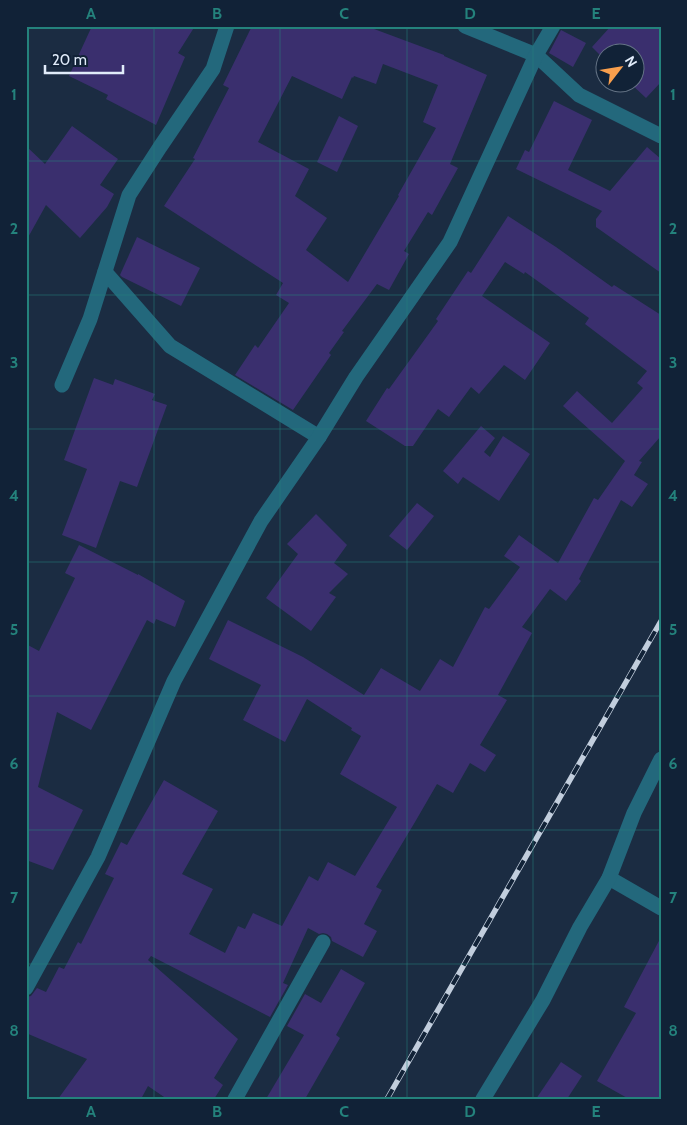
<svg xmlns="http://www.w3.org/2000/svg" width="687" height="1125" viewBox="0 0 687 1125" font-family="Cabin,sans-serif">
<style>
.building{fill:#3a2f6e;fill-rule:evenodd}
.lines{fill:none;stroke-linecap:round;stroke-linejoin:round}
.minor{stroke:#23687c;stroke-width:15}
.rail-casing{stroke:#c2cedd;stroke-width:5.5}
.rail{stroke:#112237;stroke-width:4;stroke-dasharray:11;stroke-linecap:butt}
.grid{fill:none;stroke:#24827c;stroke-width:1;stroke-opacity:0.55}
.neatline{fill:none;stroke:#24827c;stroke-width:2}
.grid-label{font-size:16px;text-anchor:middle;font-weight:bold;fill:#24827c}
</style>
<rect width="100%" height="100%" fill="#1b2c42"/>
<g class="building">
<polygon points="92,26 195,26 178,53 185,57 156,125 106,99 108,95 69,76"/>
<path d="M252,26H366L444,55V56L487,75L450,164L458,168L432,215L428,212L404,251L409,254L389,290L377,284L342,331L344,332L329,353L331,355L293,410L235,375L255,345L258,348L289,303L276,295L283,283L164,206L195,159L193,158L229,88L223,85ZM383,64L438,85L423,122L436,128L398,195L399,196L348,282L306,250L327,218L295,196L309,169L258,142L292,76L342,99L352,77L353,78L354,76L376,84Z"/>
<polygon points="611,26 661,26 661,82 646,98 629,82 634,82 634,52 604,52 604,59 592,47"/>
<polygon points="561,30 586,43 573,67 549,53"/>
<polygon points="554,101 592,120 568,170 610,191 647,147 661,159 661,273 596,227 596,219 602,211 516,169 525,150 529,152"/>
<polygon points="339,116 358,126 337,172 317,162"/>
<polygon points="72,126 118,159 100,185 114,194 107,207 80,238 46,205 26,241 26,146 45,164"/>
<polygon points="508,216 556,247 612,287 614,285 661,315 661,436 639,461 642,462 634,475 648,484 632,507 621,500 579,579 581,581 566,601 550,589 522,627 532,633 498,695 507,700 480,745 496,755 485,772 470,763 453,793 437,784 415,822 376,887 382,890 364,924 377,931 363,957 332,941 331,937 327,934 323,933 319,934 308,928 283,983 288,985 270,1017 151,956 148,960 238,1039 214,1078 223,1085 214,1099 167,1099 148,1086 141,1099 58,1099 87,1059 26,1033 26,997 31,996 37,988 46,992 59,967 64,969 78,942 81,944 114,878 105,874 121,842 127,845 164,780 218,811 182,874 213,889 189,934 225,953 238,926 245,929 253,913 282,926 309,876 318,881 328,862 355,876 397,807 340,774 361,736 351,730 352,728 307,699 285,742 243,720 261,685 209,659 228,620 303,657 364,695 381,668 420,691 440,659 453,667 485,607 489,609 520,567 504,556 519,535 558,563 594,498 598,500 625,461 563,406 577,391 612,423 643,388 637,383 647,371 585,324 589,318 525,272 524,274 505,262 482,296 550,343 525,380 504,365 479,394 471,387 449,417 438,409 413,446 405,446 366,421 387,388 389,389 438,321 436,319 468,271 471,273"/>
<polygon points="137,237 200,268 181,306 122,277 120,275"/>
<polygon points="94,378 113,385 115,379 155,394 152,400 167,405 137,487 120,481 96,548 62,535 87,469 64,460"/>
<polygon points="481,426 495,438 484,452 490,457 503,436 530,454 499,501 463,477 458,484 443,471"/>
<polygon points="417,503 434,516 407,550 389,536"/>
<polygon points="316,514 347,545 334,563 348,574 329,593 336,597 311,631 266,598 298,554 287,544"/>
<polygon points="79,545 138,575 138,574 185,601 175,627 156,619 154,624 147,620 91,730 57,712 38,787 83,810 53,870 26,860 26,644 39,651 75,578 65,573"/>
<polygon points="661,937 661,1099 629,1099 597,1081 636,1013 624,1007"/>
<polygon points="341,969 365,983 336,1035 340,1038 305,1099 266,1099 304,1035 287,1026 305,994 321,1003"/>
<polygon points="561,1062 582,1076 567,1099 536,1099"/>
</g>
<g class="lines">
<g class="minor">
<polyline points="465,26 536,55 579,95 661,136"/>
<polyline points="105,272 170,346 319,437"/>
<polyline points="62,385 90,319 129,195 160,147 213,69 227,26"/>
<polyline points="609,878 661,908"/>
<polyline points="26,988 98,857 174,681 261,521 319,437 356,377 450,242 536,55 553,26"/>
<polyline points="235,1099 323,942"/>
<polyline points="483,1099 543,1000 580,927 609,878 634,813 661,759"/>
</g>
<g class="rail-casing">
<polyline id="rail" points="387,1099 661,621"/>
</g>
<use href="#rail" class="rail"/>
</g>
<path class="grid" d="M154,26V1099M280,26V1099M407,26V1099M533,26V1099M26,161H661M26,295H661M26,429H661M26,562H661M26,696H661M26,830H661M26,964H661"/>
<rect width="687" height="1125" fill="none" stroke="#112237" stroke-width="55"/>
<g transform="translate(620 68) rotate(59)"><circle r="24" fill="#112237" stroke="#647385"/>
<path d="M0-4L9 19L0 12L-9 19Z" fill="#f99f4d"/>
<text y="-8" font-size="14" font-weight="bold" text-anchor="middle" fill="#e1ecfa">N</text>
</g>
<path d="M45 65v8h78v-8" fill="none" stroke="#e1ecfa" stroke-width="2.5"/>
<text x="52" y="65" font-size="15" fill="#e1ecfa" stroke="#112237" stroke-width="4" paint-order="stroke">20 m</text>
<rect x="28" y="28" width="632" height="1070" class="neatline"/>
<g class="grid-label">
<text x="91" y="19">A</text>
<text x="217" y="19">B</text>
<text x="344" y="19">C</text>
<text x="470" y="19">D</text>
<text x="596" y="19">E</text>
<text x="14" y="100">1</text>
<text x="673" y="100">1</text>
<text x="14" y="234">2</text>
<text x="673" y="234">2</text>
<text x="14" y="368">3</text>
<text x="673" y="368">3</text>
<text x="14" y="501">4</text>
<text x="673" y="501">4</text>
<text x="14" y="635">5</text>
<text x="673" y="635">5</text>
<text x="14" y="769">6</text>
<text x="673" y="769">6</text>
<text x="14" y="903">7</text>
<text x="673" y="903">7</text>
<text x="14" y="1036">8</text>
<text x="673" y="1036">8</text>
<text x="91" y="1117">A</text>
<text x="217" y="1117">B</text>
<text x="344" y="1117">C</text>
<text x="470" y="1117">D</text>
<text x="596" y="1117">E</text>
</g>
</svg>
